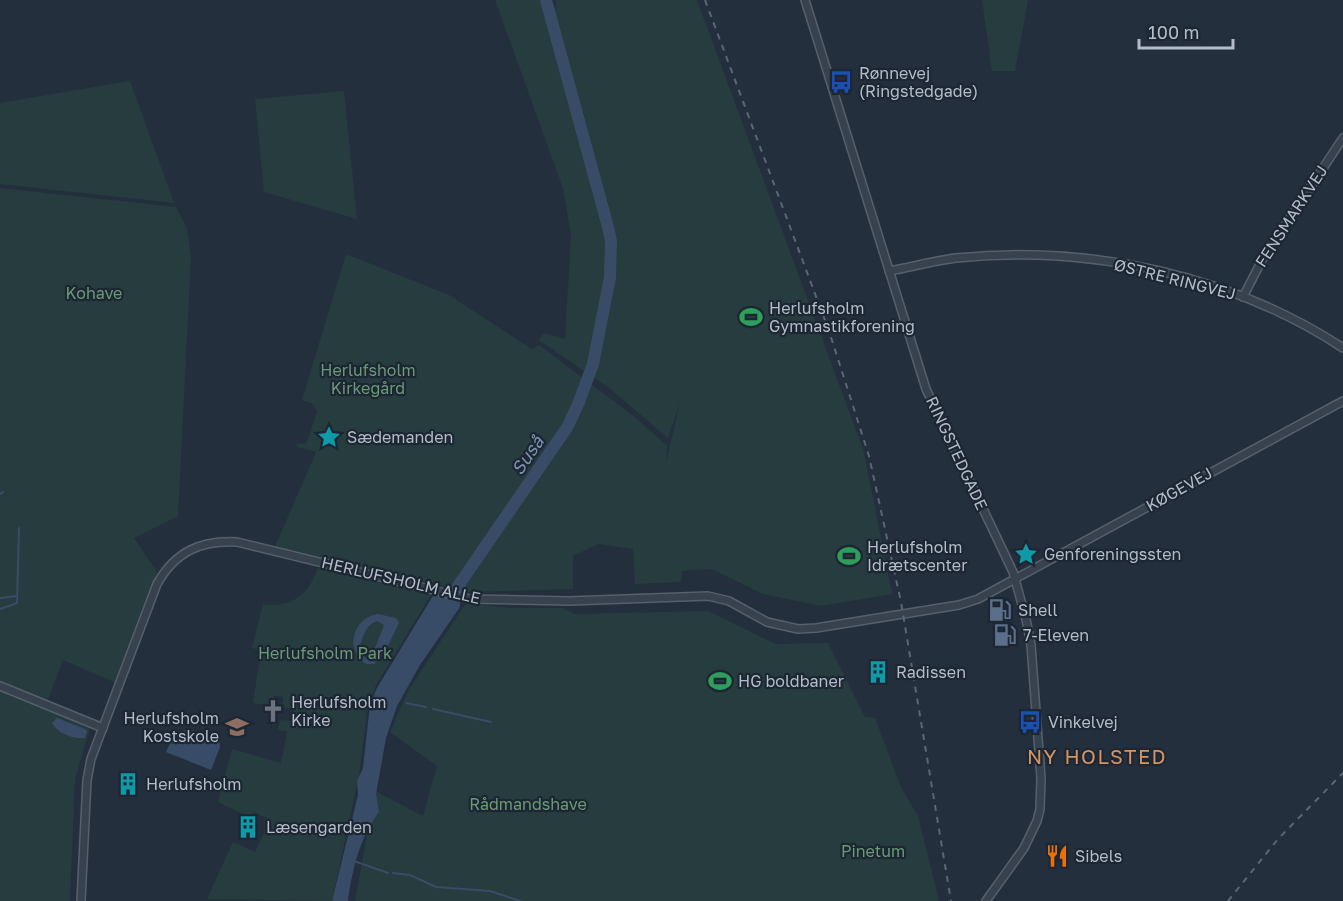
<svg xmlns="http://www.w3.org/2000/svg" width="1343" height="901" viewBox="0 0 1343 901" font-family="'Golos Text',sans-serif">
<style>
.green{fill:#263c3f}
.water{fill:#394c67;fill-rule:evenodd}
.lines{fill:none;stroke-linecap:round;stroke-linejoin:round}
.stream{stroke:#394c67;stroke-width:2}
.river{stroke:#394c67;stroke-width:12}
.minor-casing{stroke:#565f6c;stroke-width:10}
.minor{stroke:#38414e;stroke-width:7}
.rail{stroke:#5a6575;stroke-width:2;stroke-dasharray:6 6;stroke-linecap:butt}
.labels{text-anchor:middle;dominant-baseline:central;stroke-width:4.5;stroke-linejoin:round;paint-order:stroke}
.poi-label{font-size:16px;fill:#b4bcc9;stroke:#1d2633;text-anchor:start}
.street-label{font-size:16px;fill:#b4bcc9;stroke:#1d2633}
.park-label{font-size:16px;fill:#6b9a76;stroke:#1d2633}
.water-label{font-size:18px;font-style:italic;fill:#7c92b1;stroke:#1d2633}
.quarter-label{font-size:20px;letter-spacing:1.5px;fill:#d59563;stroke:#1d2633}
</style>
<rect width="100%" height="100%" fill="#242f3e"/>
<g class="green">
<polygon points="495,0 539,0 554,23 556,0 697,0 864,452 892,594 821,606 763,594 712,569 682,571 681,582 635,584 633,549 598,544 573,556 573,589 470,592 275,547 316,452 298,447 297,444 305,444 308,440 317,411 313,404 302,400 346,254 449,295 532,349 539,345 635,417 667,446 666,463 680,403 668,438 609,388 539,340 543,333 565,339 571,235 563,188"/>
<polygon points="982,0 1028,0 1015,71 992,71"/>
<polygon points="130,81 174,203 0,184 0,103"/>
<polygon points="344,91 357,219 264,192 255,99"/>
<polygon points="0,188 176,207 187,229 191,256 178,516 134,538 157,572 116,683 63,660 47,702 0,682"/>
<path d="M318,568L431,595L376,685L367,712L360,769L332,901L207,899L233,842L255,852L270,820L254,812L251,818L218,802L232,749L281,763L287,731L278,730L280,720L293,721L294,709L282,707L283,697L274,696L273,706L253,703L261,650L252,648L263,604C292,608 309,594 318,568Z"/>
<polygon points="466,603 510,608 563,608 575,614 708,611 776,644 828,643 865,717 875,718 901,787 918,816 939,901 355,901 375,791 423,816 437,766 390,732 409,689"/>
<polygon points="0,690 90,728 75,779 70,901 0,901"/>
</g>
<g class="water">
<path d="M434,594L460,600V607L420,665L397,706L386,738L376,794L379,812C360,837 352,870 348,901H332L358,795L357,781L363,768L370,705L377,688Z"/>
<path d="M378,614L396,618L399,623L383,656L374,664H366C344,650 353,617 378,614ZM377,621L384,625L373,653L366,659L360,646C363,635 366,625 377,621Z"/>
<path d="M57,718L85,729L87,731L85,738C73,739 58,734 52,723Z"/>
<polygon points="191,730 219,738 220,747 211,770 166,752 175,732"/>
</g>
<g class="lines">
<g class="stream">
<polyline points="0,494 3,492"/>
<polyline points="0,598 17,596"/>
<polyline points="0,609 17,603 19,528"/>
<polyline points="406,703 426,707"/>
<polyline points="433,709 491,722"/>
<polyline points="354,861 388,873"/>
<polyline points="393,873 410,875 436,887 490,891 520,901"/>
</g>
<polyline class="river" points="445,605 568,426 579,402 593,364 610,277 611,241 608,227 546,0"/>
<g class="minor-casing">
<g id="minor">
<polyline points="805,0 926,389 1013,572 1026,619 1031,645 1041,778 1040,809 1037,821 1024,848 986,901"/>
<path d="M889,271C911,267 933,261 956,258C1088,244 1232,275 1343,348"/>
<polyline points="1243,297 1262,260 1343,138"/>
<polyline points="0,686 103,728"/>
<path d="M81,901L87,780L91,759L157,584C175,552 200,540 237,542L470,599L569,601L708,596L729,601L767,622L798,629L816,628L959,605L978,599L1343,401"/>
</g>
</g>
<use href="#minor" class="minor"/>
<g class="rail">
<polyline points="705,0 829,331 869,456 901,602 951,901"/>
<polyline points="1228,901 1278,839 1343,773"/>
</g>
</g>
<defs>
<g id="bus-bare" transform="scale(1.8)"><path d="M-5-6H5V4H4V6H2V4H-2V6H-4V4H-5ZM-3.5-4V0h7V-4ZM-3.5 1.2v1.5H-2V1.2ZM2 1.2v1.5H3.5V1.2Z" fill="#1a4fb4" stroke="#1d2633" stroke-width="2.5" paint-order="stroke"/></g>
<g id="stadium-bare" transform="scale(1.8)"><path d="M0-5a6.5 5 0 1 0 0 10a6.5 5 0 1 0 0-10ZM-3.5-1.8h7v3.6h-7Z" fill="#2e9e5b" stroke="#1d2633" stroke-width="2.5" paint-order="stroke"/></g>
<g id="sight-bare" transform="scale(1.8)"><path d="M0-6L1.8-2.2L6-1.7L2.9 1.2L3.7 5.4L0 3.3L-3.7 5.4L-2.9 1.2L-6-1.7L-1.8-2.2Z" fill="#0f9aa8" stroke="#1d2633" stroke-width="2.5" paint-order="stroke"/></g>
<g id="fuel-bare" transform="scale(1.8)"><path d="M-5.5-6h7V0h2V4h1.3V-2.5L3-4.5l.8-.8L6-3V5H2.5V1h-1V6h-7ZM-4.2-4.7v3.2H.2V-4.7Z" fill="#5c6f8a" stroke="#1d2633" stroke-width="2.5" paint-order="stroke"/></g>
<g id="building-bare" transform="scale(1.8)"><path d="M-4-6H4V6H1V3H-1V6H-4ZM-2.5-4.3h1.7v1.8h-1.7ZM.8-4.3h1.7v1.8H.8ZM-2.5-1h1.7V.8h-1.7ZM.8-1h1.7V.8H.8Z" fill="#0f9aa8" stroke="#1d2633" stroke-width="2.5" paint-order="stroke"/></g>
<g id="church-bare" transform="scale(1.8)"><path d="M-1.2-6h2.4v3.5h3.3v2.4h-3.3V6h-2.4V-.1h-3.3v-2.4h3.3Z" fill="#6b7280" stroke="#1d2633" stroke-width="2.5" paint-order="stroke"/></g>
<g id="school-bare" transform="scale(1.8)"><path d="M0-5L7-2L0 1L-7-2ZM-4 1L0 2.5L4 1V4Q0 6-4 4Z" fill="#8d6e63" stroke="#1d2633" stroke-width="2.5" paint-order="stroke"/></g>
<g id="restaurant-bare" transform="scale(1.8)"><path d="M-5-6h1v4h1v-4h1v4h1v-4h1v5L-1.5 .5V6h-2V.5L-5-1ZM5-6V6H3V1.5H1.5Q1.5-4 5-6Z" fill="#e8710a" stroke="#1d2633" stroke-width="2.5" paint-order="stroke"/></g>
</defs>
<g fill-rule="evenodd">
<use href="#bus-bare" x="841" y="82"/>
<use href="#stadium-bare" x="751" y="317"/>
<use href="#sight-bare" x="329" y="437"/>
<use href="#sight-bare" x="1026" y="554"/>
<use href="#stadium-bare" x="849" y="556"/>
<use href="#fuel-bare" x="1000" y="610"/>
<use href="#fuel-bare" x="1005" y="635"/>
<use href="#building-bare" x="878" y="672"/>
<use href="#stadium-bare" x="720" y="681"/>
<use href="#church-bare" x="273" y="711"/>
<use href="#bus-bare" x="1030" y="722"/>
<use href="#school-bare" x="237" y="727"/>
<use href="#building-bare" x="128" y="784"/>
<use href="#building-bare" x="248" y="827"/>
<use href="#restaurant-bare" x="1057" y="856"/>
</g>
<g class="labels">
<g class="poi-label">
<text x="859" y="73">Rønnevej<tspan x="859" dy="18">(Ringstedgade)</tspan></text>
<text x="769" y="308">Herlufsholm<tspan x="769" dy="18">Gymnastikforening</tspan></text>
<text x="347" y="437">Sædemanden</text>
<text x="867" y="547">Herlufsholm<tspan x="867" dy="18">Idrætscenter</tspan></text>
<text x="1044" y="554">Genforeningssten</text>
<text x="1018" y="610">Shell</text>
<text x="1023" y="635">7-Eleven</text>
<text x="896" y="672">Radissen</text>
<text x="738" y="681">HG boldbaner</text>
<text x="291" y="702">Herlufsholm<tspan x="291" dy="18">Kirke</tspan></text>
<text x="219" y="718" text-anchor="end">Herlufsholm<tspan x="219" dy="18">Kostskole</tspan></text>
<text x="1048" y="722">Vinkelvej</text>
<text x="146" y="784">Herlufsholm</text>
<text x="266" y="827">Læsengarden</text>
<text x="1075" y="856">Sibels</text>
</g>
<g class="street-label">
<text transform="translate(1291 216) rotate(-57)">FENSMARKVEJ</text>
<text transform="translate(1175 279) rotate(14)">ØSTRE RINGVEJ</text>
<text transform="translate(957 453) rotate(65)">RINGSTEDGADE</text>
<text transform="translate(1179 489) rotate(-29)">KØGEVEJ</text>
<text transform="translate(401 580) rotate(13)">HERLUFSHOLM ALLE</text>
</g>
<g class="park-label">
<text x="94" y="293">Kohave</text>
<text x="368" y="370">Herlufsholm<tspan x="368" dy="18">Kirkegård</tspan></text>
<text x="325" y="653">Herlufsholm Park</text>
<text x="528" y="804">Rådmandshave</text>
<text x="873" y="851">Pinetum</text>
</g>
<g class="water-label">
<text transform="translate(527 455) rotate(-56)">Suså</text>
</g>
<g class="quarter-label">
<text x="1097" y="756">NY HOLSTED</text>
</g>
</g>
<path d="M1139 39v9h94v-9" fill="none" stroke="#b4bcc9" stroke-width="3"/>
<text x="1148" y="39" font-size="18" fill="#b4bcc9" stroke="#1d2633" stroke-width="4.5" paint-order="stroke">100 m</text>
</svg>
